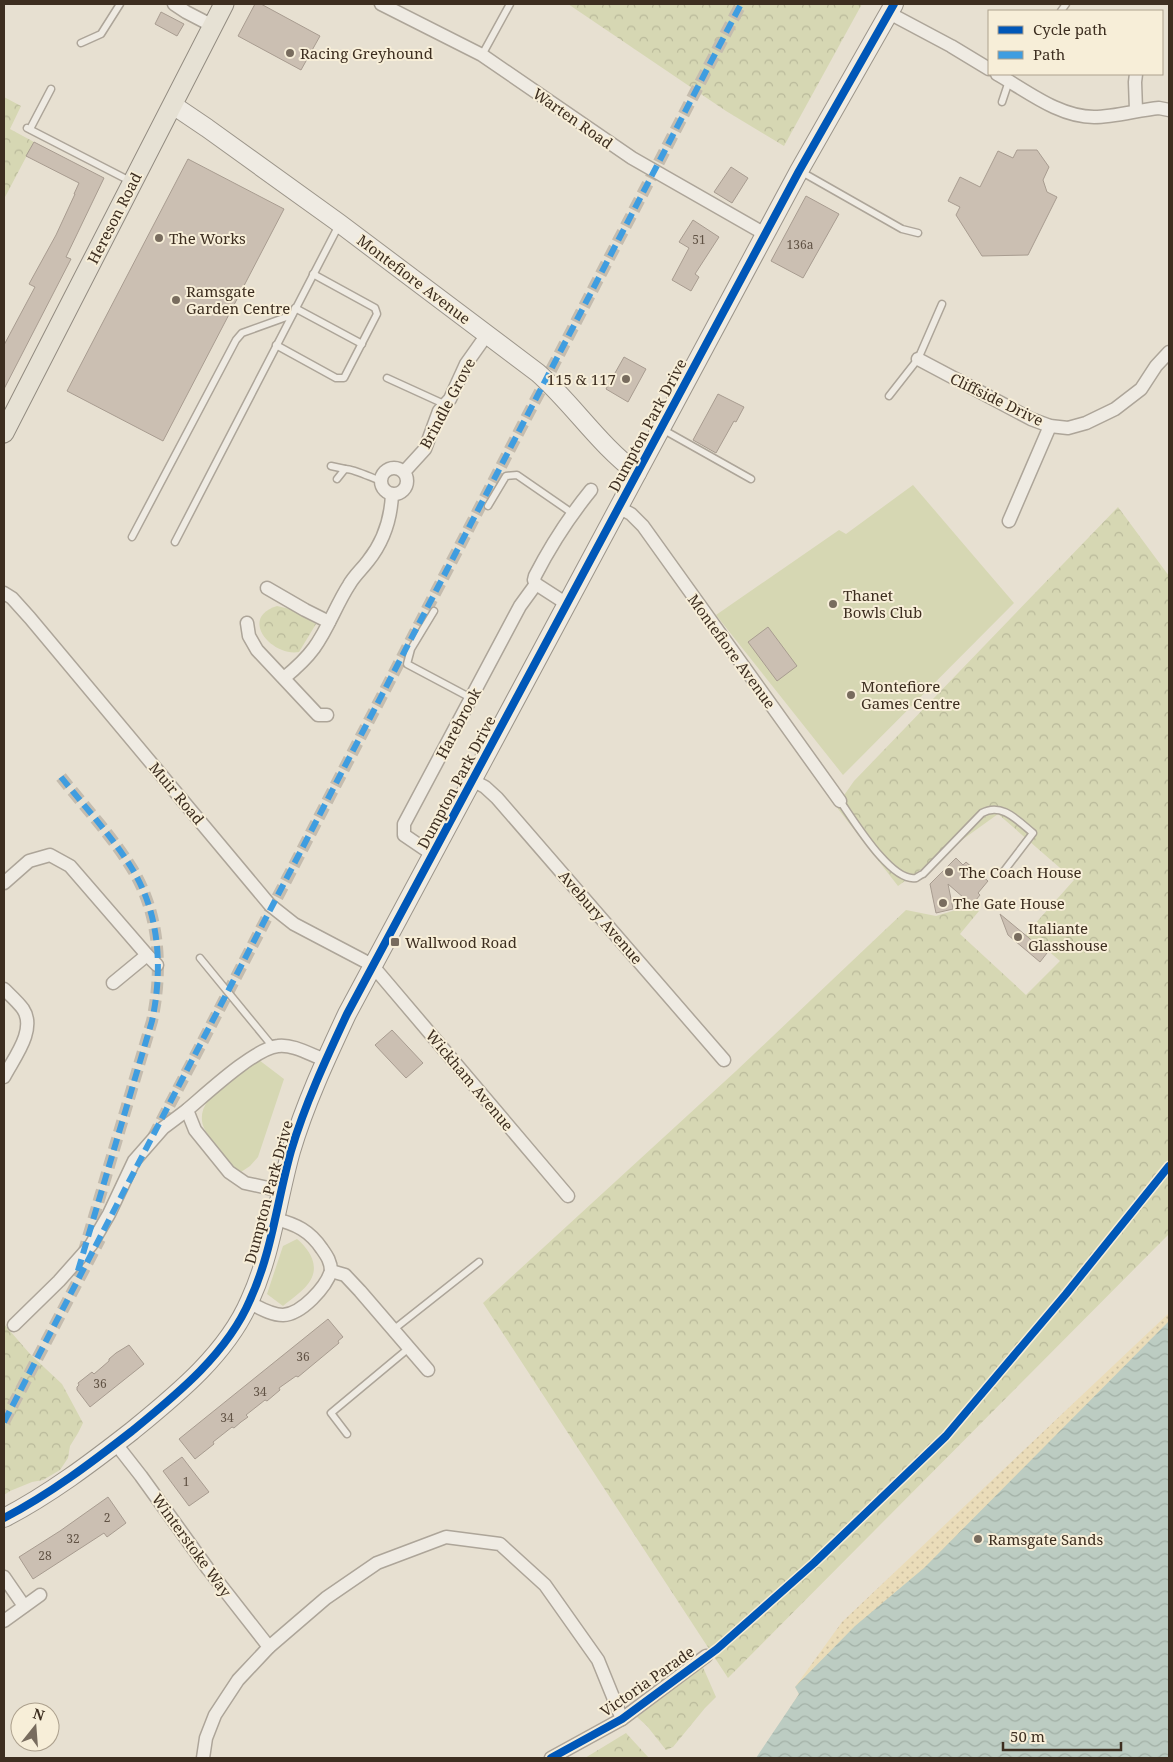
<svg xmlns="http://www.w3.org/2000/svg" width="1173" height="1762" viewBox="0 0 1173 1762" font-family="'Noto Serif',serif">
<style>
.green{fill:#d6d7b3}
.forest{fill:url(#forest-crowns)}
.sand{fill:url(#sand-dots)}
.water{fill:url(#water-waves)}
.building{fill:#cbbfb2;stroke:#a89c90}
.lines{fill:none;stroke-linecap:round;stroke-linejoin:round}
.street-tunnel{stroke:#c5bcae;stroke-width:12;stroke-dasharray:12 6;stroke-linecap:butt}
.lane-casing{stroke:#ada599;stroke-width:9}
.street-casing{stroke:#ada599;stroke-width:15}
.secondary-casing{stroke:#9c958a;stroke-width:20}
.primary-casing{stroke:#928b80;stroke-width:21}
.lane{stroke:#efebe3;stroke-width:6}
.street{stroke:#efebe3;stroke-width:12}
.secondary{stroke:#efebe3;stroke-width:18}
.primary{stroke:#e6e1d4;stroke-width:19}
.quiet{stroke:#3f9de0;stroke-width:6;stroke-dasharray:12 6;stroke-linecap:butt}
.cycleway-casing{stroke:#f7eed8;stroke-width:11}
.cycleway{stroke:#0057b8;stroke-width:8}
.poi-dot{fill:#786c5e;stroke:#f7eed8;stroke-width:2}
.labels{text-anchor:middle;dominant-baseline:central;stroke-width:4;stroke-linejoin:round;paint-order:stroke}
.number-label{font-size:12px;fill:#605244}
.poi-label{font-size:15px;fill:#3d2e20;stroke:#f7eed8;text-anchor:start}
.street-label{font-size:15px;fill:#3d2e20;stroke:#f7eed8}
</style>
<defs>
<pattern id="forest-crowns" width="20" height="18" patternUnits="userSpaceOnUse" patternTransform="scale(1.25)"><rect width="20" height="18" fill="#d6d7b3"/><path d="M2 6a3 3 0 1 1 6 0M12 15a3 3 0 1 1 6 0" fill="none" stroke="#b9b99a"/></pattern>
<pattern id="sand-dots" width="8" height="8" patternUnits="userSpaceOnUse" patternTransform="scale(1.25)"><rect width="8" height="8" fill="#eadcb9"/><path d="M2 2h.1M6 6h.1" fill="none" stroke="#cabd9f" stroke-width="1.8" stroke-linecap="round"/></pattern>
<pattern id="water-waves" width="16" height="10" patternUnits="userSpaceOnUse" patternTransform="scale(1.25)"><rect width="16" height="10" fill="#bcccc2"/><path d="M0 5q4-4 8 0t8 0" fill="none" stroke="#a2b0a6"/></pattern>
</defs>
<rect width="100%" height="100%" fill="#e7e0d1"/>
<g class="green">
<polygon points="913,485 1014,603 843,775 716,615 839,530 846,534"/>
<path d="M259,1060L284,1079L258,1157L250,1166L241,1172L237,1170C226,1157 213,1145 205,1130C189,1100 238,1074 259,1060Z"/>
<path d="M297,1239C309,1249 320,1265 310,1281C305,1290 291,1299 283,1306L267,1294L283,1246Z"/>
</g>
<g class="forest">
<polygon points="568,4 862,4 784,146 726,111"/>
<polygon points="4,97 21,106 10,129 34,142 4,199"/>
<polygon points="1118,507 1169,576 1169,1234 728,1678 483,1303 736,1071 906,910 936,916 972,905 979,911 960,934 1026,995 1060,961 1039,943 1037,945 1025,935 1074,880 998,814 898,886 835,805 840,801 854,781"/>
<path d="M277,606L290,609L316,624L299,652C272,657 238,618 277,606Z"/>
<polygon points="4,1324 30,1354 62,1384 83,1423 78,1433 70,1446 68,1458 60,1470 43,1480 32,1482 10,1491 4,1495"/>
<polygon points="702,1665 716,1697 705,1708 673,1747 666,1750 647,1726 637,1717"/>
<polygon points="626,1733 649,1758 585,1758"/>
</g>
<polygon class="sand" points="1169,1313 1169,1387 757,1758 799,1694 795,1687 842,1622"/>
<polygon class="water" points="1169,1321 1169,1758 756,1758 799,1694 795,1687 855,1626 924,1568"/>
<g class="building">
<polygon points="255,4 261,4 320,36 301,70 238,36"/>
<polygon points="161,12 184,24 177,36 155,24"/>
<polygon points="34,142 104,178 66,257 71,259 4,389 4,345 35,287 29,284 56,235 75,194 74,194 79,183 26,156"/>
<polygon points="1017,150 1037,150 1049,167 1043,180 1047,192 1057,197 1028,255 982,256 956,215 960,207 948,201 960,177 980,187 998,151 1013,158"/>
<polygon points="188,159 284,209 163,441 67,391"/>
<polygon points="731,167 748,178 732,203 714,192"/>
<polygon points="806,196 839,214 803,278 771,261"/>
<polygon points="693,220 719,237 695,274 699,277 691,291 672,280 689,248 679,242"/>
<polygon points="624,357 646,369 628,402 606,389"/>
<polygon points="718,394 744,407 736,422 734,421 716,453 693,440"/>
<polygon points="768,627 797,666 777,681 748,642"/>
<polygon points="956,858 963,865 966,862 988,881 978,893 980,895 972,905 948,884 953,909 936,913 930,884"/>
<polygon points="1000,914 1047,953 1040,962 1008,935"/>
<polygon points="392,1030 423,1063 406,1078 375,1045"/>
<polygon points="328,1319 343,1337 338,1341 339,1343 298,1377 296,1376 279,1388 280,1390 267,1401 265,1400 246,1415 248,1417 241,1422 234,1428 232,1427 213,1442 214,1444 195,1459 179,1439"/>
<polygon points="129,1345 144,1364 90,1407 77,1390 77,1387 79,1385 78,1383 92,1372 94,1374 109,1361 109,1359 116,1353"/>
<polygon points="182,1457 209,1492 189,1506 163,1471"/>
<polygon points="108,1497 126,1523 107,1537 104,1533 33,1579 19,1557 60,1531"/>
</g>
<g class="lines">
<g class="street-tunnel">
<path d="M61,777C84,806 111,835 131,867C160,913 163,969 152,1021L83,1254"/>
<polyline points="153,1137 741,4"/>
<polyline points="4,1422 100,1239"/>
</g>
<g class="lane-casing">
<g id="lane">
<polyline points="1061,11 1066,4"/>
<polyline points="81,43 101,34 120,4"/>
<polyline points="482,55 510,4"/>
<polyline points="1002,102 1009,81"/>
<polyline points="27,128 130,181"/>
<polyline points="30,129 51,89"/>
<polyline points="800,171 902,229 918,233"/>
<polyline points="295,308 362,344"/>
<polyline points="276,345 336,378 344,378 377,314 375,308 313,274"/>
<polyline points="387,378 444,404"/>
<polyline points="889,396 918,359 942,304"/>
<polyline points="662,429 751,479"/>
<polyline points="331,466 345,469"/>
<path d="M337,479L345,469C352,468 372,478 381,481"/>
<polyline points="488,506 506,476 517,475 572,513"/>
<polyline points="132,537 236,340 242,333 292,315"/>
<polyline points="175,542 339,225"/>
<polyline points="434,611 411,649 407,664 471,698"/>
<path d="M840,801C853,819 891,883 916,878C918,877 920,875 923,874L982,813C1002,802 1018,821 1033,833L1004,871"/>
<polyline points="200,958 273,1047"/>
<polyline points="393,1330 479,1262"/>
<polyline points="347,1434 331,1413 409,1348"/>
</g>
</g>
<g class="street-casing">
<g id="street">
<polyline points="174,4 186,12 213,26"/>
<polyline points="381,4 482,55 632,158 765,234"/>
<polyline points="889,13 951,46 989,69"/>
<path d="M997,74C1027,91 1059,117 1094,117C1115,117 1138,110 1159,108L1169,110"/>
<polyline points="1136,110 1135,82 1136,74"/>
<polyline points="918,359 1031,419 1050,426 1068,428 1086,423 1115,409 1141,389 1156,366 1169,352"/>
<circle cx="394" cy="481" r="13"/>
<polyline points="404,472 425,449 439,411 450,399 466,364 488,333"/>
<polyline points="618,507 631,514 643,526 840,801"/>
<polyline points="1009,521 1050,426"/>
<polyline points="267,588 305,610 329,622"/>
<polyline points="4,593 12,598 30,618 270,905 294,924 372,965 568,1196"/>
<path d="M567,604L536,584L534,580L535,576C551,545 569,517 591,490"/>
<polyline points="247,623 249,636 257,650 318,715 327,715"/>
<path d="M284,678C295,669 306,659 314,648C328,629 336,605 349,585C354,576 362,569 368,561C384,541 391,519 392,494"/>
<polyline points="472,780 485,787 497,798 724,1060"/>
<polyline points="432,854 404,835 404,824 520,606 536,584"/>
<polyline points="4,883 29,861 50,855 70,866 147,955 157,965"/>
<polyline points="113,983 147,955"/>
<path d="M4,989C10,995 18,1002 23,1009C37,1030 13,1059 4,1077"/>
<path d="M282,1191L245,1183L229,1172L195,1130L187,1110C206,1094 255,1048 278,1046C293,1044 311,1055 325,1060"/>
<polyline points="331,1271 345,1275 360,1291 428,1370"/>
<path d="M250,1303C260,1308 271,1315 283,1315C302,1314 326,1287 331,1271C331,1262 327,1256 322,1249C310,1231 296,1224 275,1219"/>
<polyline points="14,1325 59,1281 91,1245 109,1214 134,1161 163,1128 187,1110"/>
<polyline points="116,1444 141,1476 208,1569 269,1647"/>
<polyline points="4,1577 24,1606"/>
<polyline points="4,1621 40,1595"/>
<polyline points="203,1758 206,1738 215,1715 238,1680 269,1647 326,1598 377,1563 446,1537 500,1544 545,1585 598,1660 622,1719"/>
<polyline points="551,1758 622,1719 706,1656"/>
</g>
</g>
<g class="secondary-casing">
<g id="secondary">
<path d="M173,105L207,128L339,223L538,373C573,404 599,445 637,473"/>
<path d="M4,1518C50,1494 91,1463 132,1431C176,1395 227,1354 250,1300C272,1252 277,1201 291,1151C305,1104 326,1059 347,1014L799,171L894,4"/>
</g>
</g>
<g class="primary-casing">
<polyline id="primary" points="4,433 224,4"/>
</g>
<use href="#lane" class="lane"/>
<use href="#street" class="street"/>
<use href="#secondary" class="secondary"/>
<use href="#primary" class="primary"/>
<g class="quiet">
<path d="M61,777C84,806 111,835 131,867C160,913 163,969 152,1021L77,1274"/>
<polyline points="4,1422 741,4"/>
</g>
<g class="cycleway-casing">
<g id="cycleway">
<path d="M4,1518C50,1494 91,1463 132,1431C176,1395 227,1354 250,1300C272,1252 277,1201 291,1151C305,1104 326,1059 347,1014L799,171L894,4"/>
<polyline points="551,1758 622,1719 717,1649 814,1563 946,1436 1066,1294 1169,1166"/>
</g>
</g>
<use href="#cycleway" class="cycleway"/>
</g>
<g class="poi-dot">
<circle cx="290" cy="53" r="5"/>
<circle cx="159" cy="238" r="5"/>
<circle cx="176" cy="300" r="5"/>
<circle cx="626" cy="379" r="5"/>
<circle cx="833" cy="604" r="5"/>
<circle cx="851" cy="695" r="5"/>
<circle cx="949" cy="872" r="5"/>
<circle cx="943" cy="903" r="5"/>
<circle cx="1018" cy="937" r="5"/>
<rect x="390" y="937" width="10" height="10" rx="2.5"/>
<circle cx="978" cy="1539" r="5"/>
</g>
<g class="labels">
<g class="number-label">
<text x="699" y="239">51</text>
<text x="800" y="244">136a</text>
<text x="303" y="1356">36</text>
<text x="100" y="1383">36</text>
<text x="260" y="1391">34</text>
<text x="227" y="1417">34</text>
<text x="186" y="1481">1</text>
<text x="107" y="1517">2</text>
<text x="73" y="1538">32</text>
<text x="45" y="1555">28</text>
</g>
<g class="poi-label">
<text x="300" y="53">Racing Greyhound</text>
<text x="169" y="238">The Works</text>
<text x="186" y="291">Ramsgate<tspan x="186" dy="17">Garden Centre</tspan></text>
<text x="616" y="379" text-anchor="end">115 &amp; 117</text>
<text x="843" y="595">Thanet<tspan x="843" dy="17">Bowls Club</tspan></text>
<text x="861" y="686">Montefiore<tspan x="861" dy="17">Games Centre</tspan></text>
<text x="959" y="872">The Coach House</text>
<text x="953" y="903">The Gate House</text>
<text x="1028" y="928">Italiante<tspan x="1028" dy="17">Glasshouse</tspan></text>
<text x="405" y="942">Wallwood Road</text>
<text x="988" y="1539">Ramsgate Sands</text>
</g>
<g class="street-label">
<text transform="translate(573 118) rotate(35)">Warten Road</text>
<text transform="translate(114 218) rotate(-63)">Hereson Road</text>
<text transform="translate(414 279) rotate(37)">Montefiore Avenue</text>
<text transform="translate(997 399) rotate(26)">Cliffside Drive</text>
<text transform="translate(447 403) rotate(-62)">Brindle Grove</text>
<text transform="translate(647 425) rotate(-62)">Dumpton Park Drive</text>
<text transform="translate(732 651) rotate(54)">Montefiore Avenue</text>
<text transform="translate(458 723) rotate(-62)">Harebrook</text>
<text transform="translate(456 782) rotate(-62)">Dumpton Park Drive</text>
<text transform="translate(177 793) rotate(50)">Muir Road</text>
<text transform="translate(601 917) rotate(49)">Avebury Avenue</text>
<text transform="translate(470 1080) rotate(50)">Wickham Avenue</text>
<text transform="translate(268 1192) rotate(-75)">Dumpton Park Drive</text>
<text transform="translate(192 1545) rotate(54)">Winterstoke Way</text>
<text transform="translate(647 1681) rotate(-35)">Victoria Parade</text>
</g>
</g>
<rect width="1173" height="1762" fill="none" stroke="#3d2e20" stroke-width="10"/>
<rect x="988" y="10" width="175" height="65" fill="#f7eed8" stroke="#ada18e"/>
<rect x="998" y="26" width="25" height="8" fill="#0057b8" stroke="#ada18e"/>
<text x="1033" y="35" font-size="15" fill="#3d2e20">Cycle path</text>
<rect x="998" y="51" width="25" height="8" fill="#3f9de0" stroke="#ada18e"/>
<text x="1033" y="60" font-size="15" fill="#3d2e20">Path</text>
<g transform="translate(35 1727) rotate(17)"><circle r="24" fill="#f7eed8" stroke="#ada18e"/>
<path d="M0-4L9 19L0 12L-9 19Z" fill="#786c5e"/>
<text y="-8" font-size="14" font-weight="bold" text-anchor="middle" fill="#3d2e20">N</text>
</g>
<path d="M1003 1742v8h118v-8" fill="none" stroke="#3d2e20" stroke-width="2.5"/>
<text x="1010" y="1742" font-size="15" fill="#3d2e20" stroke="#f7eed8" stroke-width="4" paint-order="stroke">50 m</text>
</svg>
